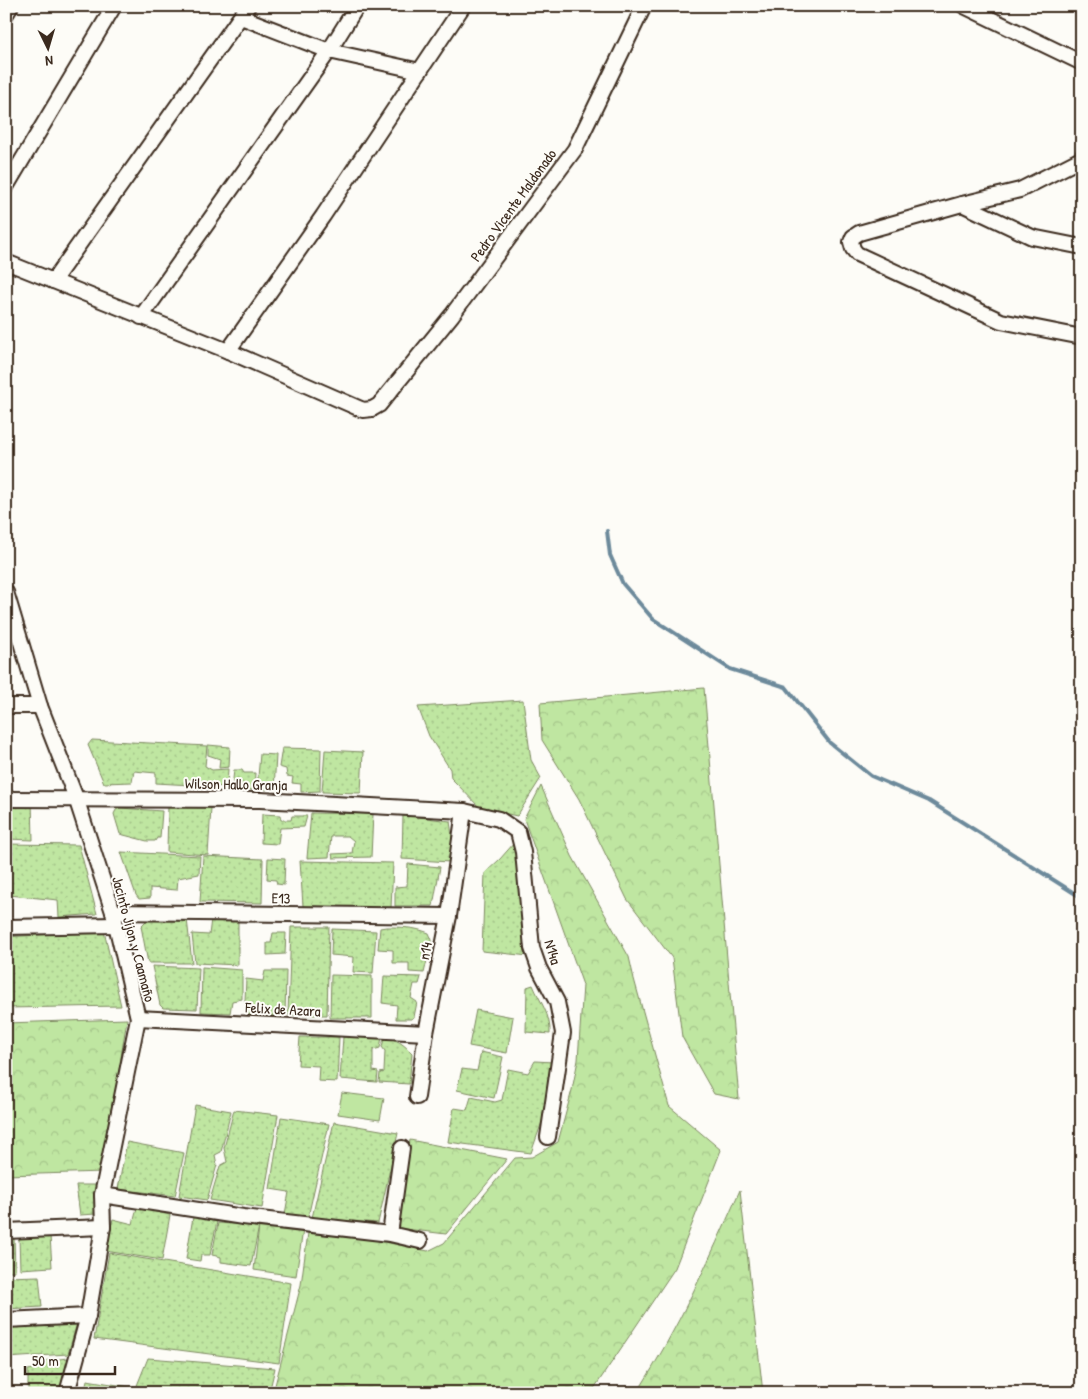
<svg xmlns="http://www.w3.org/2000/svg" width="1088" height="1399" viewBox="0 0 1088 1399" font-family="'Patrick Hand',sans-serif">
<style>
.green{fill:url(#green-dots);stroke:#7d8860}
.forest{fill:url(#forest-crowns);stroke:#7d8860}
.pitch{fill:#bfe6a1;stroke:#7d8860}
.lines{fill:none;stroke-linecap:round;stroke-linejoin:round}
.stream{stroke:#6d8a9b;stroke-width:4}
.street-casing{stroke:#3b2a1e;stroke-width:18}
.street{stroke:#fdfcf7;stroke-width:14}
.labels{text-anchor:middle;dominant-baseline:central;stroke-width:4;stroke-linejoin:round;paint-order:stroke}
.street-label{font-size:15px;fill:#3b2a1e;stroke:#fdfcf7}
</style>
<defs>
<pattern id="green-dots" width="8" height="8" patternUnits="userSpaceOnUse" patternTransform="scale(1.25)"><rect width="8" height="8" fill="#bfe6a1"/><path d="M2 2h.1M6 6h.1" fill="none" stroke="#a5c58a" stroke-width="1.8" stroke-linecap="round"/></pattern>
<pattern id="forest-crowns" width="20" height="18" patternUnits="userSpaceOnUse" patternTransform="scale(1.25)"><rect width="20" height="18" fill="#bfe6a1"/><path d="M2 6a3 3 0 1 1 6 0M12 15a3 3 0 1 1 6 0" fill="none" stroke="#a5c58a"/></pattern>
</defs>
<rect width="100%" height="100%" fill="#fdfcf7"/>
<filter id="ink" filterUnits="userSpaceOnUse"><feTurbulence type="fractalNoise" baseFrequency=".02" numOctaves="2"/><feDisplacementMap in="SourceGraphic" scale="10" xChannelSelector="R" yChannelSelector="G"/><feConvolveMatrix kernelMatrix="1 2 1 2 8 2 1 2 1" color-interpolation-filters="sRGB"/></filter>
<g filter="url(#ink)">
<g class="green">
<polygon points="523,700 531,760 541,778 517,816 480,808 456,783 451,778 450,769 429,736 418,707"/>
<polygon points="92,740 207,746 205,766 212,770 228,769 227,787 156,783 156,773 134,771 132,782 104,783 88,745"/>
<polygon points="208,745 230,747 229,767 219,768 220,759 208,755"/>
<polygon points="282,748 321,749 320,791 301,792 301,784 292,783 293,777 287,776 286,769 279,767"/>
<polygon points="325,750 363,752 361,793 322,792"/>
<polygon points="260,754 276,755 274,790 257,789"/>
<polygon points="234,770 242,770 244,773 255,773 254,790 232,788"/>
<polygon points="6,801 32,801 33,840 6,839"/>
<polygon points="168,806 211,808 208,855 167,852"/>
<polygon points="120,808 162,811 160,838 157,838 155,841 147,841 120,834 114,814 116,810"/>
<polygon points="311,813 373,814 371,857 333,858 332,854 352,853 354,841 348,836 331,836 329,857 307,858"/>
<polygon points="262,814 280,815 281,820 291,820 292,816 307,816 304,827 280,828 278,844 261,843"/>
<polygon points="403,815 450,821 452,837 450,862 402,859"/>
<polygon points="515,842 525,904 529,956 482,951 485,873 500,859"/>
<polygon points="6,844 79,845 97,914 59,917 58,900 9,895 6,883"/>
<polygon points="121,852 200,856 199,874 178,878 177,890 150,888 150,898 139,899 136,895"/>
<polygon points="203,856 263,859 262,903 200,902"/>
<polygon points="268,858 285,859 284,885 277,884 276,880 267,879"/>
<polygon points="300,861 393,863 391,908 303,906"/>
<polygon points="408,864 440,867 433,906 395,906 395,887 407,886"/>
<polygon points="187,919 192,963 148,963 141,926 146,921"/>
<polygon points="211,919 238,922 238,965 195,963 192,934 209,935"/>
<polygon points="291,927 329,927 327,1015 288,1015"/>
<path d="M386,927C401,927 414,927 429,933L432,940L424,973L409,972V963H393V950L378,949L380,928Z"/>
<polygon points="332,929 376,931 373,973 353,972 354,957 331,955"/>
<polygon points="104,931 121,1006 6,1008 6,937"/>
<polygon points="273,933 286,933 285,954 267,955 267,943 271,943"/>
<polygon points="152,966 199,968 197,1009 163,1008 160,1005"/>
<polygon points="202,967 242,970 242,999 232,1001 230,1013 201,1012"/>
<polygon points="265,971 286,971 285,1016 247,1014 245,1000 246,979 263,981"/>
<polygon points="331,975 372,976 372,1018 330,1018"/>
<polygon points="384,976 421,977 419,984 414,984 411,998 417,1002 414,1017 411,1019 396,1019 397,1005 382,1003"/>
<path d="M533,985C540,1002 551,1015 550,1034L526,1032L527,987Z"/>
<polygon points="476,1010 513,1017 507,1053 469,1046"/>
<polygon points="300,1037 339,1037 337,1082 318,1081 319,1066 298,1065"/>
<polygon points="343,1037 382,1037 380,1048 373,1050 373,1071 378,1072 377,1082 340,1079"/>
<path d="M384,1038C397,1038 404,1045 412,1053L409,1084L379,1082L380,1073L384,1072L385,1051L382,1047Z"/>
<polygon points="481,1052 503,1057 494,1098 457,1090 462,1069 477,1071"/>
<polygon points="535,1061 553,1062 543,1119 531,1153 448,1142 454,1108 467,1110 471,1097 495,1102 502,1100 508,1069 528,1073"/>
<polygon points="195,1105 231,1111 221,1152 215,1155 217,1165 207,1200 179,1196"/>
<polygon points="234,1110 278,1115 262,1208 210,1200 220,1166 227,1162 224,1148"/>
<polygon points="281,1117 329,1124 308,1217 285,1214 289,1192 270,1189"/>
<polygon points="334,1122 398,1133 378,1223 312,1218"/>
<polygon points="127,1142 184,1153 175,1196 118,1189"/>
<polygon points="76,1185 100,1185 96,1214 80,1215"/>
<polygon points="137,1208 170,1215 162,1260 105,1251 113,1219 133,1224"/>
<polygon points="193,1217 217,1222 210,1255 201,1255 200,1261 186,1259"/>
<polygon points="218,1223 259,1226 251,1266 221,1262 221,1257 212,1255"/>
<polygon points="6,1236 14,1236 15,1271 6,1271"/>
<polygon points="50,1236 52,1267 20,1269 19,1238"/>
<polygon points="109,1253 291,1283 279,1363 94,1339"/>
<polygon points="39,1276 42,1307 6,1309 6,1277"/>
<polygon points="77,1323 68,1354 6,1358 6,1325"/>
<polygon points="68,1358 61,1392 28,1393 28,1370 41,1368 42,1361"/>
<polygon points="148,1358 275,1368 269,1393 84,1393 87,1380 136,1388"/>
</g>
<g class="forest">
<polygon points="704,688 739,1099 714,1094 682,1037 672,958 627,899 579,799 542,740 540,703"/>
<polygon points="541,786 572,856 629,957 634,979 669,1106 721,1150 675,1268 591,1393 273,1393 301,1285 308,1233 365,1238 428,1251 444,1243 515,1158 532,1157 558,1142 572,1090 578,1060 583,985 524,819"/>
<polygon points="127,1019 103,1172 6,1175 6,1023"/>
<polygon points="410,1140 507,1159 446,1234 397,1228"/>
<path d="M740,1190L763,1393H637C678,1329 709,1260 740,1190Z"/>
<polygon points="259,1226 303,1230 296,1276 254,1270"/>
</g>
<polygon class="pitch" points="342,1093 384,1098 380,1120 338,1114"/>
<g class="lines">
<polyline class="stream" points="607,531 610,555 623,584 653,619 730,669 786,687 830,743 871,776 929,801 1082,898"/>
<g class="street-casing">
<g id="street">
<polyline points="964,6 1082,63"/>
<polyline points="6,14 11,6"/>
<polyline points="241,17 329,51 420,71"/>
<polyline points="1082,157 1081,159 1020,190 962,204 859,233 853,237 851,242 853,249 857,254 1001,321 1082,337"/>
<polyline points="6,187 114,6"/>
<polyline points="962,204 1032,237 1082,247"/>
<polyline points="6,262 228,351 363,410 372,409 379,405 452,315 575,149 644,6"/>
<polyline points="53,281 248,6"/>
<polyline points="141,317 329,51 357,6"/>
<polyline points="228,351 323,216 463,6"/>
<polyline points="6,592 40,706 76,798 113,912 138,1018 102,1195 103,1227 88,1316 67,1393"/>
<polyline points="6,706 40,706"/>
<polyline points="6,799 260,800 464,811 499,819 518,832 523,852 532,948 539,968 557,1002 563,1033 548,1137"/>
<polyline points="113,912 449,916"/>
<polyline points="6,927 116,925"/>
<polyline points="138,1018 426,1033"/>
<polyline points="417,1097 426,1033 449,916 464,811"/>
<polyline points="102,1195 243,1217 390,1234 420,1241"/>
<polyline points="6,1231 103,1227"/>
<polyline points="390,1234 402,1148"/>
<polyline points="6,1320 88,1316"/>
</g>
</g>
<use href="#street" class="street"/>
</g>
</g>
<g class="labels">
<g class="street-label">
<text transform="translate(513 205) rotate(-54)">Pedro Vicente Maldonado</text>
<text transform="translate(236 784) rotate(1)">Wilson Hallo Granja</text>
<text transform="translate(281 898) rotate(1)">E13</text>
<text transform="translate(134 939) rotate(75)">Jacinto Jijon y Caamaño</text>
<text transform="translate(425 951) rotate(-79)">n14</text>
<text transform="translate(553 952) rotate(73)">N14a</text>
<text transform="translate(283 1009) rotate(3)">Felix de Azara</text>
</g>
</g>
<rect width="1088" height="1399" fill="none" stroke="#fdfcf7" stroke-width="25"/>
<rect x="12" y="12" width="1063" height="1374" fill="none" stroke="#3b2a1e" stroke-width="2" filter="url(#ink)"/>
<g transform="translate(48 48) rotate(175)" stroke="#fdfcf7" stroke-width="4" paint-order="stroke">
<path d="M0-4L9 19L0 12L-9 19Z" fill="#3b2a1e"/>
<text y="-8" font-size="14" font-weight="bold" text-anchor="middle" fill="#3b2a1e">N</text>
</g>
<path d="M25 1366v8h90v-8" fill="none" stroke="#3b2a1e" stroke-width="2.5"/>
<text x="32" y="1366" font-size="15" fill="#3b2a1e" stroke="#fdfcf7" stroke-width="4" paint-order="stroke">50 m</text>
</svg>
